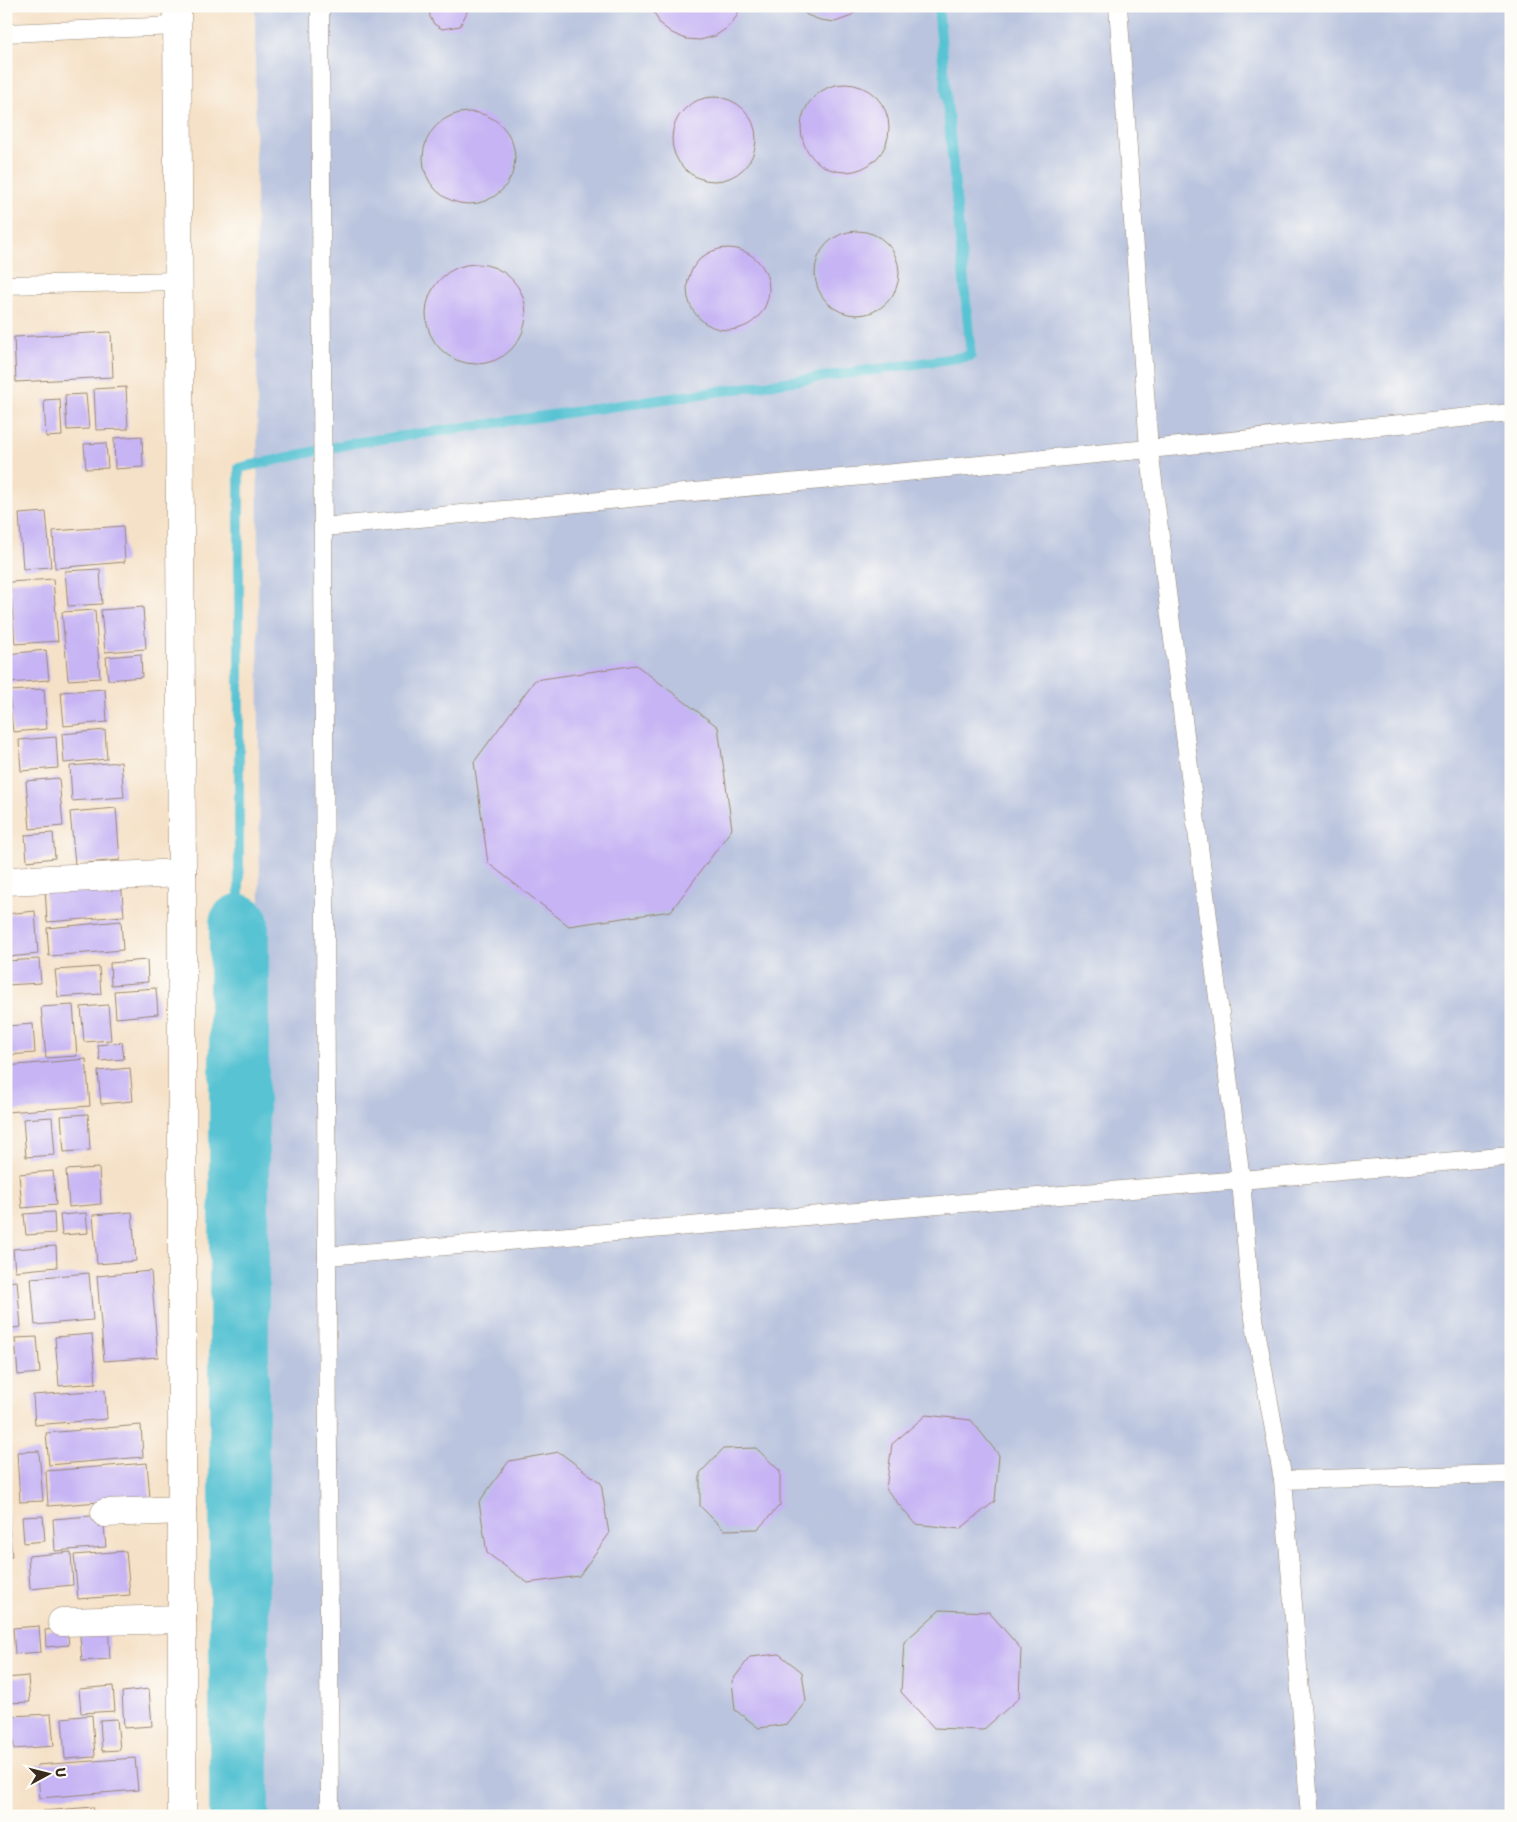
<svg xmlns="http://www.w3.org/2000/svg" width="1517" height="1822" viewBox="0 0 1517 1822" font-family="'Shantell Sans',sans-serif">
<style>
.industrial{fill:#bac4de}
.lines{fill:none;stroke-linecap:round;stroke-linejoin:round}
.stream{stroke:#58c3d3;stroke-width:10}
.river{stroke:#58c3d3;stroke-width:60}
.building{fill:#c6b4f4}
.service-casing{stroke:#988672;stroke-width:19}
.minor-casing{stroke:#988672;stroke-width:29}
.service{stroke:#fff;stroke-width:18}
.minor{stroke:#fff;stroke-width:28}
</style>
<rect width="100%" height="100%" fill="#fdfcf7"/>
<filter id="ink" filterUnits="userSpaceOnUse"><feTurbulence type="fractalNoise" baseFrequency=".02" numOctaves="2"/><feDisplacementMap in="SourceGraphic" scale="10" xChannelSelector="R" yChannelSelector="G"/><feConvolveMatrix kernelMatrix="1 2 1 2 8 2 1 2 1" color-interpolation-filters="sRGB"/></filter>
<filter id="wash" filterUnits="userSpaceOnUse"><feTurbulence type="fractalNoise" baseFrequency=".0096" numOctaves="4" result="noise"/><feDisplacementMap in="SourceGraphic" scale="20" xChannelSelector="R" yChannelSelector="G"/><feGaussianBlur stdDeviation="1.12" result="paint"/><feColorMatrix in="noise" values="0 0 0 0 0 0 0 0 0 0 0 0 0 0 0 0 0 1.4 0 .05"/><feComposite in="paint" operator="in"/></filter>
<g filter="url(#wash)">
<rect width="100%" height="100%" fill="#f5e1c7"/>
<polygon class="industrial" points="255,6 1511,6 1511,1816 248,1816 261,1123"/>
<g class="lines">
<polyline class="stream" points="239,924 239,468 353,443 971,356 938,6"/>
<polyline class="river" points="239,1816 239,924"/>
</g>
<g id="blocks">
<g class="building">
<polygon points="429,6 467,6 468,10 460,26 442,29 434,24 430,17"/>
<polygon points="651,6 740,6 737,16 727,28 715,36 700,40 686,39 672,33 660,24"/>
<polygon points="798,6 863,6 849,17 835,22 820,20 807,15"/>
<circle cx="845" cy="128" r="44"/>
<circle cx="714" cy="139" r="42"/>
<circle cx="469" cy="158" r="46"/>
<circle cx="857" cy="273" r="42"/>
<circle cx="728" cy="289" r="41"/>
<circle cx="476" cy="314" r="50"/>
<polygon points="111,332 113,377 16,382 14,337"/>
<polygon points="126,387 128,429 96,430 94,389"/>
<polygon points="86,394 89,429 67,430 65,395"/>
<polygon points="60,399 62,436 46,437 44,400"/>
<polygon points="142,436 143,467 115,469 114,438"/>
<polygon points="106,443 108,468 86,469 84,444"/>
<polygon points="46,512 51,567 23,569 19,514"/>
<polygon points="123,526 125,562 55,568 53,531"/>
<polygon points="100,569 102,604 68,606 65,571"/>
<polygon points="53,579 58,641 15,644 10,582"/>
<polygon points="143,607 146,649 105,652 101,610"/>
<polygon points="95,610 100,678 68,680 62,612"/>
<polygon points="46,650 49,680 9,683 7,654"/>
<polygon points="141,654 142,677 108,680 106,657"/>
<polygon points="636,665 718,727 732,829 671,911 569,926 488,863 474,762 535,680"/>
<polygon points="44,689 47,729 13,732 9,691"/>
<polygon points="105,689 107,722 64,726 61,692"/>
<polygon points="105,730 107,759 64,763 62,734"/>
<polygon points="56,737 58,768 21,771 19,740"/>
<polygon points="121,762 124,797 72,801 70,766"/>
<polygon points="59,778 63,826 30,829 26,781"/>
<polygon points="116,808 120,860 75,864 70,812"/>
<polygon points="53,833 55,858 27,861 25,835"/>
<polygon points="121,881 124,916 47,922 45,887"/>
<polygon points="35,911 38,954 9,957 6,914"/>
<polygon points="121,921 123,950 49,956 47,928"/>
<polygon points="39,959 41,983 6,985 6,961"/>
<polygon points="147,960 148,982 111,985 110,963"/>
<polygon points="99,967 101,994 58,997 55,970"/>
<polygon points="156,988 158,1014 116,1018 114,991"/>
<polygon points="73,1005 77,1056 46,1058 41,1007"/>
<polygon points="108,1005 111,1040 84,1042 81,1007"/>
<polygon points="33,1024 35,1053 9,1055 7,1026"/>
<polygon points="122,1042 124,1059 100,1061 98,1045"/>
<polygon points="86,1059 90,1106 6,1112 6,1066"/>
<polygon points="130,1068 133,1101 101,1104 98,1071"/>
<polygon points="88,1114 90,1150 64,1152 61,1116"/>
<polygon points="52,1117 55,1155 26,1157 23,1119"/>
<polygon points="99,1168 101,1204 69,1207 66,1170"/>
<polygon points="53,1171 56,1205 22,1208 19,1174"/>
<polygon points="54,1212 55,1233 26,1235 24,1214"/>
<polygon points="132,1212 136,1261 97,1264 93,1215"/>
<polygon points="86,1213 88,1233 62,1235 60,1215"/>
<polygon points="56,1246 57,1267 15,1271 13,1249"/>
<polygon points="151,1271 158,1357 104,1361 97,1276"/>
<polygon points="89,1273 93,1320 35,1325 31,1278"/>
<polygon points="17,1281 21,1327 6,1329 6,1282"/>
<polygon points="92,1334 96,1383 59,1386 55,1337"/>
<polygon points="37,1337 40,1373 18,1375 15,1338"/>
<polygon points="105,1390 107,1419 35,1425 33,1395"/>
<polygon points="926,1415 971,1420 999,1455 995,1501 960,1529 915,1524 886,1489 892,1444"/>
<polygon points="141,1425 143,1457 49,1465 46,1433"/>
<polygon points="756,1448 780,1471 780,1505 758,1529 724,1530 700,1506 700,1473 723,1449"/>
<polygon points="39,1451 43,1501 20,1502 17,1452"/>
<polygon points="559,1452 601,1483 609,1534 579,1576 528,1583 487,1553 479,1502 509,1461"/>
<polygon points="147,1463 150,1498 48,1506 46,1471"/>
<polygon points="6,1515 8,1515 12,1557 6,1557"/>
<polygon points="103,1515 106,1547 55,1551 53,1519"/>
<polygon points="43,1516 45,1541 24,1543 22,1517"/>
<polygon points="126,1551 130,1595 78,1599 74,1555"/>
<polygon points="71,1552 73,1585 30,1589 28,1556"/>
<polygon points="940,1610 989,1612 1021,1649 1019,1698 983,1730 934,1728 901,1692 904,1642"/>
<polygon points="108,1623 110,1659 82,1661 79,1625"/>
<polygon points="39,1626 41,1652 15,1654 13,1628"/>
<polygon points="67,1628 69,1645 46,1647 45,1630"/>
<polygon points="779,1654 802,1672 806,1701 788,1724 759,1728 735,1710 732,1681 750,1657"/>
<polygon points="28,1676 30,1702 6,1703 6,1678"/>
<polygon points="113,1686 115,1711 81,1713 79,1689"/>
<polygon points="149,1689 152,1726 124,1728 122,1692"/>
<polygon points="51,1714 54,1746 14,1749 11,1716"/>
<polygon points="92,1715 95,1757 65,1759 62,1718"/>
<polygon points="117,1719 120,1750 102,1751 100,1720"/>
<polygon points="135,1758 138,1790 40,1798 37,1765"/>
<polygon points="93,1807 94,1816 43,1816 43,1811"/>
</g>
</g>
</g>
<g filter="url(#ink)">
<use href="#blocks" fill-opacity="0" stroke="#988672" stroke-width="1"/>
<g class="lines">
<g class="service-casing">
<g id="service">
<polyline points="320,6 330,1816"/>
<polyline points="6,33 177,26"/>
<polyline points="6,285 179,281"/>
<polyline points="324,527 1149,449 1511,413"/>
<polyline points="327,1256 1241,1180 1149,449 1118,6"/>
<polyline points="1283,1480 1251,1302 1241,1180 1511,1156"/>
<polyline points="1310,1816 1283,1480 1511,1474"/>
</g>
</g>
<g class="minor-casing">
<g id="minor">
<polyline points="177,6 182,873 182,1816"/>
<polyline points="6,881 182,873"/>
<polyline points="105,1513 182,1510"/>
<polyline points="62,1622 182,1619"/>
</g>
</g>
<use href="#service" class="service"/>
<use href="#minor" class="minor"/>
</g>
</g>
<rect width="1517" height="1822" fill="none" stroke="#fdfcf7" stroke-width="25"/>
<g transform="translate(48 1774) rotate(83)" stroke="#fdfcf7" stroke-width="4" paint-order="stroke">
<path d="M0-4L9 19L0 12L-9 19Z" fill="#3b2a1e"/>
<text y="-8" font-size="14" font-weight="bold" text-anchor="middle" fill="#3b2a1e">U</text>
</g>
</svg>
